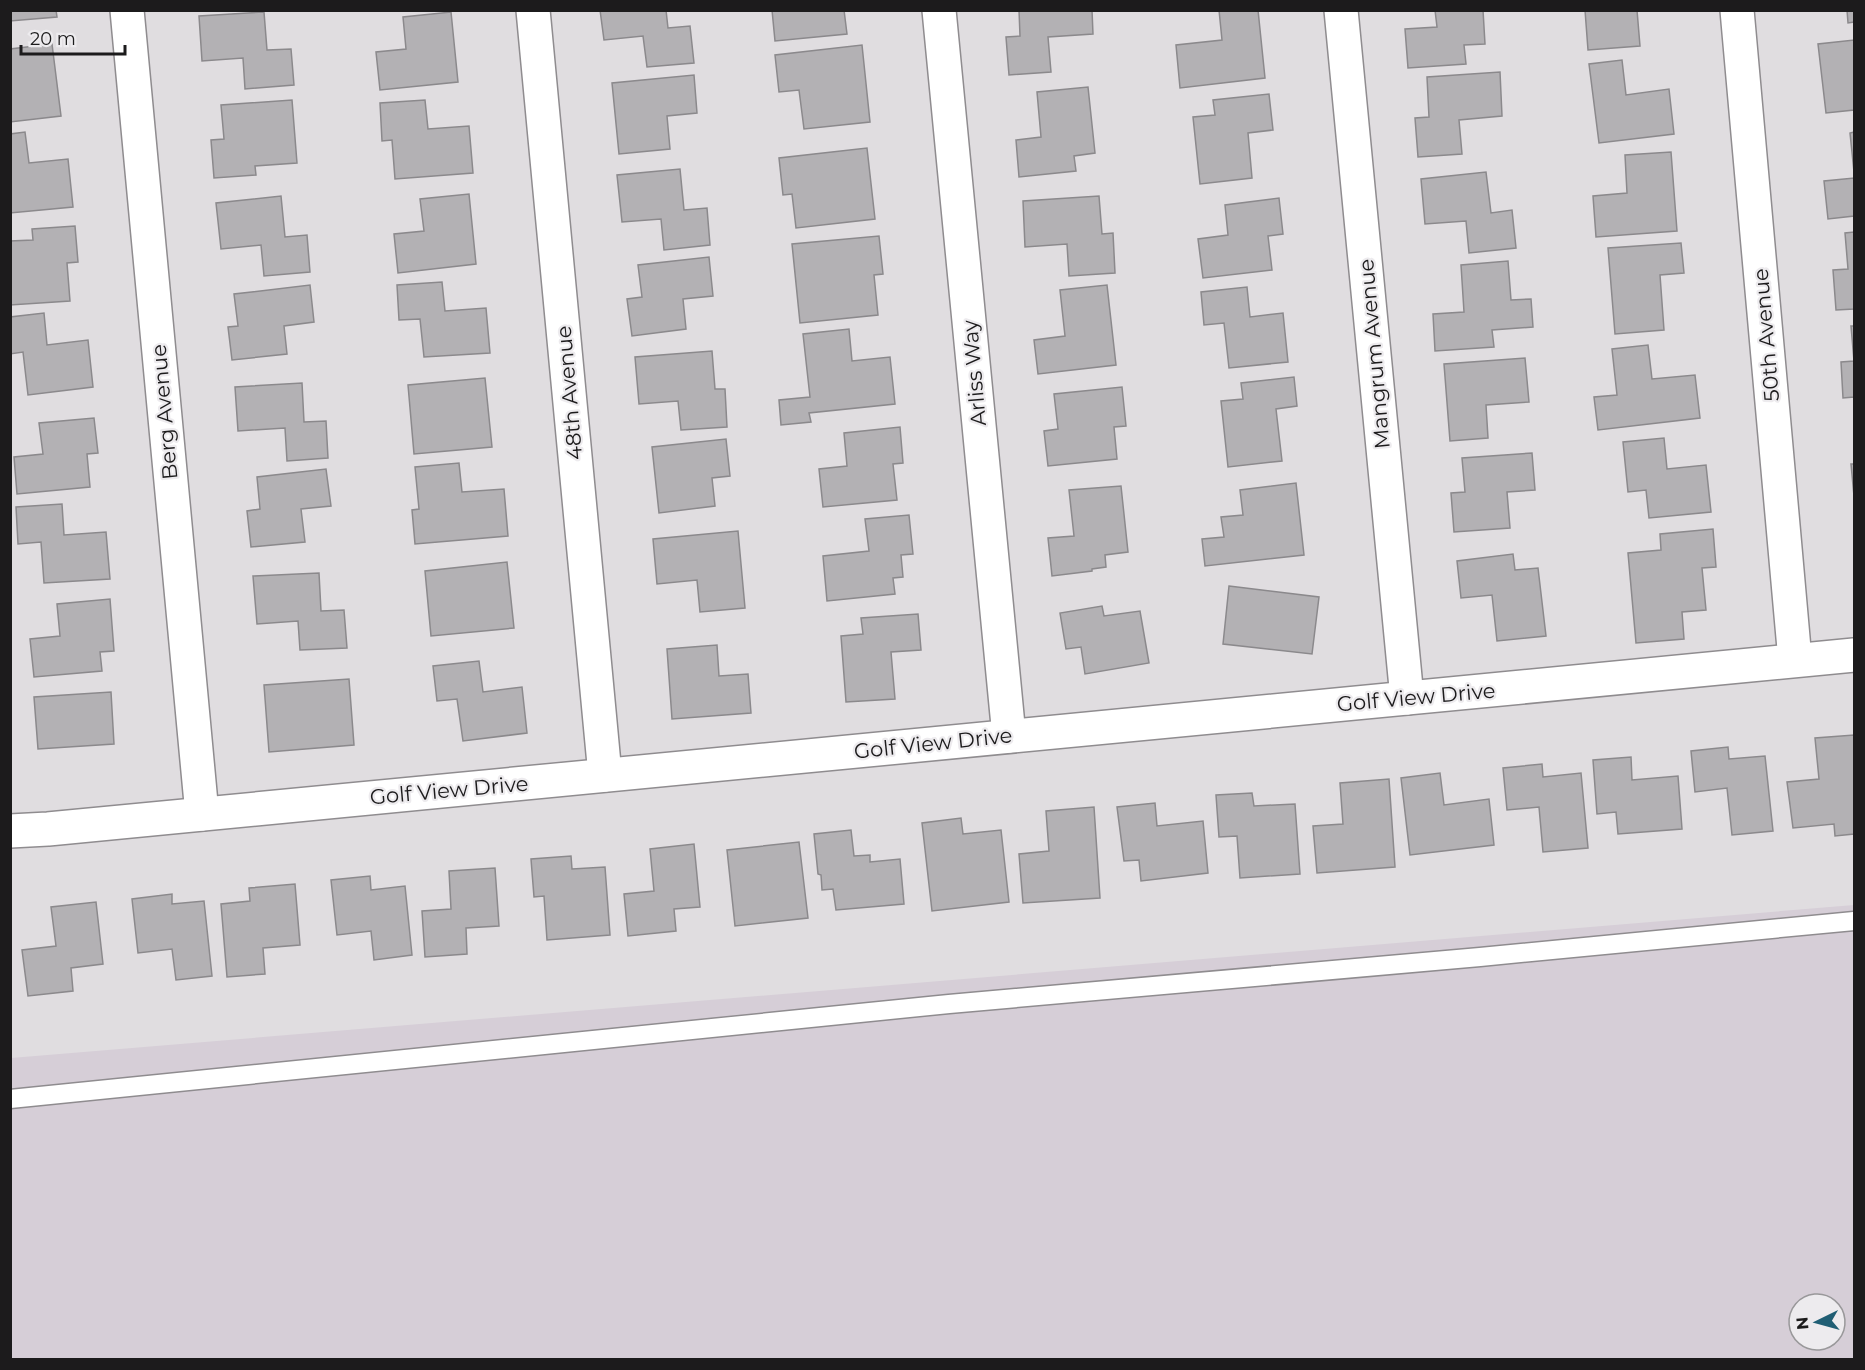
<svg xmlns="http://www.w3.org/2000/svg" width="1865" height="1370" viewBox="0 0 1865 1370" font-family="Montserrat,sans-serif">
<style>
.built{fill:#d6ced7;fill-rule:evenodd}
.building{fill:#b3b1b4;stroke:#8b898c;stroke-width:1.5}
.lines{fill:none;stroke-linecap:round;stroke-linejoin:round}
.service-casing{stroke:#8f8c8f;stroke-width:21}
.minor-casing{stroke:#8f8c8f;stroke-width:36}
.service{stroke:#fff;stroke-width:18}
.minor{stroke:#fff;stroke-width:33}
.labels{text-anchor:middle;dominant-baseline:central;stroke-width:4.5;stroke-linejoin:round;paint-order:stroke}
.street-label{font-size:21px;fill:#1c1b1c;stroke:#edebee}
</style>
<rect width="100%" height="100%" fill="#e0dde0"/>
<path class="built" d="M1854,905V1359L11,1360V1058ZM1799,1304H1835V1340H1799Z"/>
<g class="building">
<polygon points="10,10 56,10 57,17 10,21"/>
<polygon points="600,10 666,10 668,28 690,26 694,63 647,67 643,36 604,40"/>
<polygon points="772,10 844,10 847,34 775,41"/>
<polygon points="1019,10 1092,10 1093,34 1048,37 1051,72 1009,75 1006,37 1020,36"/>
<polygon points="1219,10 1258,10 1265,78 1180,88 1176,45 1222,40"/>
<polygon points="1435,10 1483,10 1485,44 1464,45 1466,64 1408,68 1405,29 1437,27"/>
<polygon points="1585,10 1637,10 1640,46 1588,50"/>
<polygon points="1847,10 1854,10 1854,22 1848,23"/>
<polygon points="264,12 267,50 291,49 294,85 245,89 243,58 202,61 199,16"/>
<polygon points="451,12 458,82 380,90 376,52 406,49 403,17"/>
<polygon points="1854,40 1854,110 1826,113 1818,44"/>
<polygon points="52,44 61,116 10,122 10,49"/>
<polygon points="862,45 870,122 804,129 799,90 779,92 775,55"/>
<polygon points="1622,60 1626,95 1669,89 1674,134 1599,143 1589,64"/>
<polygon points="1500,72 1502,116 1459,120 1462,154 1418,157 1415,118 1429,117 1427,77"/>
<polygon points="694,75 697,113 667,116 670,149 619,154 612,83"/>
<polygon points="1088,87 1095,153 1074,156 1076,171 1019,177 1016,140 1041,137 1037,92"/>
<polygon points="1269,94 1273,130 1248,133 1252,178 1200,184 1193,117 1215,115 1213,100"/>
<polygon points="292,100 297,163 255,166 256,175 214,178 211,140 224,139 221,105"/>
<polygon points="425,100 428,129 469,126 473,173 395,179 392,140 382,141 380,103"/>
<polygon points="25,132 29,163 68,159 73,207 10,213 10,134"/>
<polygon points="1854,132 1854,172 1850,133"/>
<polygon points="867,148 875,219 796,228 792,194 783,195 779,158"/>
<polygon points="1671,152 1677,231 1596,237 1593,196 1627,193 1625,155"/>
<polygon points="680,169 684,210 707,208 710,245 664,250 661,219 622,222 617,175"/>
<polygon points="1486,172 1491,213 1512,210 1516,248 1469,253 1466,221 1425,224 1421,179"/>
<polygon points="1854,178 1854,216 1828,219 1824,181"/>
<polygon points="469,194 476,264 398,273 394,234 424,231 420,199"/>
<polygon points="281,196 285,237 307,235 310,272 264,276 261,245 221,249 216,203"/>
<polygon points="1099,196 1102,234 1113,233 1115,273 1069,276 1067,244 1025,247 1023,201"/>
<polygon points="1279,198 1283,234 1268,236 1272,270 1203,278 1198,239 1228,235 1225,205"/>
<polygon points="75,226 78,262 67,263 70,301 10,305 10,241 33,240 32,229"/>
<polygon points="1854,232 1854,309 1836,310 1833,270 1848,269 1845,233"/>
<polygon points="879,236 883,274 874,275 878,315 800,323 792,244"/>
<polygon points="1681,243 1684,273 1660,275 1664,330 1615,334 1608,248"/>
<polygon points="709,257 713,296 683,299 686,329 632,336 627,299 642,297 638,265"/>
<polygon points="1508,261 1511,300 1531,299 1533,327 1492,330 1494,347 1435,351 1433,314 1464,312 1461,265"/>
<polygon points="442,282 445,311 486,308 490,353 424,357 420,319 399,320 397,285"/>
<polygon points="310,285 314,322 284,326 287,354 232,360 228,327 238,326 234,294"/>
<polygon points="1107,285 1116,365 1038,374 1034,340 1065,336 1060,290"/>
<polygon points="1247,287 1250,317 1283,313 1288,362 1229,368 1224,323 1204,325 1201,292"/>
<polygon points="44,313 47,345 88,340 93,387 28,395 23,352 10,354 10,317"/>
<polygon points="1851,326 1854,326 1854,397 1843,398 1841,362 1854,361"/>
<polygon points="849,329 852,361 890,357 895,404 809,413 811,422 781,425 779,400 810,397 803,334"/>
<polygon points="1648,345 1652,379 1695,375 1700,418 1598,430 1594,397 1617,395 1612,349"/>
<polygon points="712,351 715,389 725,389 727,427 681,430 678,401 639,404 635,357"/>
<polygon points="1525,358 1529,402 1486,405 1488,438 1450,441 1444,364"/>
<polygon points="1294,377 1297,406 1276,409 1282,461 1228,467 1221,401 1243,399 1241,383"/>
<polygon points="485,378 492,447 414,454 408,385"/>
<polygon points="302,383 304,422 326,421 328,458 287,461 285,428 238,431 235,387"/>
<polygon points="1122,387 1126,426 1114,427 1117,459 1048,466 1044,431 1058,429 1054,394"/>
<polygon points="94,418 98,453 87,454 90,487 17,494 14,457 43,454 39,423"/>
<polygon points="900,427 903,463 893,464 897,500 823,507 819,469 847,466 844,433"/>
<polygon points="1664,438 1667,469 1706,465 1711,512 1649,518 1646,490 1628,492 1623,442"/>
<polygon points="726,439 730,476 712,478 715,506 659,513 652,447"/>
<polygon points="1532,453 1535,490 1507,492 1510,528 1454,532 1451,493 1465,492 1462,458"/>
<polygon points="459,463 462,492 504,489 508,536 415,544 412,510 419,509 415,467"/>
<polygon points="1851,464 1854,464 1854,496"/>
<polygon points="326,469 331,506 301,509 305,542 251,547 247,511 260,509 257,477"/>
<polygon points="1296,483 1304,555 1205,566 1202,539 1224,537 1221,517 1243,515 1240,490"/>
<polygon points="1121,486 1128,552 1105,555 1106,567 1092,569 1092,571 1052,576 1048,538 1074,536 1069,490"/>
<polygon points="62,504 64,535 106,532 110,579 44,583 41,542 18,544 16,507"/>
<polygon points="909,515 913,554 901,555 903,577 893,578 895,594 827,601 823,556 869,551 865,519"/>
<polygon points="1713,529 1716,567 1702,568 1706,610 1682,612 1684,639 1636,643 1628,553 1661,550 1660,534"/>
<polygon points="738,531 745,608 700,612 697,580 657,584 653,539"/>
<polygon points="1513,554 1515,570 1538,568 1546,636 1497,641 1492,595 1461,598 1457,561"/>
<polygon points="507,562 514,628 431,636 425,571"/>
<polygon points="319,573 321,611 344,610 347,648 300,650 298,621 257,624 253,576"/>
<polygon points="1229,586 1319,597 1312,654 1223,644"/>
<polygon points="110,599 114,651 100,652 102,671 34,677 30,639 60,636 57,604"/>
<polygon points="1102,606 1104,616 1140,611 1149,663 1085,674 1081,647 1066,649 1060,613"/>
<polygon points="918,614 921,650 891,652 895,699 846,702 841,636 863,634 861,618"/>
<polygon points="717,645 719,676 748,674 751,713 672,719 667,649"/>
<polygon points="479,661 483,692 522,687 527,733 463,741 457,699 437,701 433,666"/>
<polygon points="349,679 354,745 269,752 264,685"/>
<polygon points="111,692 114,744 38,749 34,697"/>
<polygon points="1854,735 1854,834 1835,836 1834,824 1793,828 1787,782 1819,779 1815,738"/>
<polygon points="1728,747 1729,759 1765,756 1773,831 1732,835 1727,788 1695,792 1691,751"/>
<polygon points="1631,757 1632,780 1678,776 1682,829 1618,834 1616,812 1597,814 1593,760"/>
<polygon points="1542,764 1543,777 1581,773 1588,848 1543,852 1539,807 1507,810 1503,768"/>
<polygon points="1440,773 1444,805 1489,799 1494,845 1410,855 1401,778"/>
<polygon points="1389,779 1395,867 1317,873 1313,826 1343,824 1340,783"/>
<polygon points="1252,793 1254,806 1295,804 1300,874 1240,878 1237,836 1219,837 1216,795"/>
<polygon points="1155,803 1157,826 1203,821 1208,873 1141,881 1139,860 1124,861 1117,807"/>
<polygon points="1094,807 1100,898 1023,903 1019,854 1049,851 1046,811"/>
<polygon points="961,818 963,834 1001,830 1009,902 932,911 922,823"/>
<polygon points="851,830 854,856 870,855 870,862 900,859 904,904 836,910 833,889 822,890 821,875 818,874 814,834"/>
<polygon points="799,842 808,918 735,926 727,850"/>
<polygon points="694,844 700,907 674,909 676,931 628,936 624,894 654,891 650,849"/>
<polygon points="571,856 572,869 605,867 610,935 547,940 544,896 534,897 531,859"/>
<polygon points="495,868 499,926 466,928 467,954 425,957 422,911 451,909 449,871"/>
<polygon points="370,876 371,890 405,886 412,955 374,960 371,931 337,935 331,880"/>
<polygon points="295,884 300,945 263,948 265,974 227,977 221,904 250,901 249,888"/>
<polygon points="172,894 172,904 204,901 212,976 176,980 172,949 138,953 132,899"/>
<polygon points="96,902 103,964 71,968 73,991 28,996 22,950 56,946 51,907"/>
</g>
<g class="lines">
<g class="service-casing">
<polyline id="service" points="10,1099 949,1004 1480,957 1854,921"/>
</g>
<g class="minor-casing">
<g id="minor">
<polyline points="127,10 202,814"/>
<polyline points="533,10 605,775"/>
<polyline points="939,10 1009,736"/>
<polyline points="1341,10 1407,698"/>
<polyline points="1737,10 1795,660"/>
<polyline points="10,831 48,829 1854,655"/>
</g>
</g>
<use href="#service" class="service"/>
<use href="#minor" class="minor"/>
</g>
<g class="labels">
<g class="street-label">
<text transform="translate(1766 335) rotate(-95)">50th Avenue</text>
<text transform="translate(1374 354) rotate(-95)">Mangrum Avenue</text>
<text transform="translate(974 373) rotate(-95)">Arliss Way</text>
<text transform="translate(569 393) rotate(-95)">48th Avenue</text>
<text transform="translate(164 412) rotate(-95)">Berg Avenue</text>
<text transform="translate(1416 697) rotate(-5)">Golf View Drive</text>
<text transform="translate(933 743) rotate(-6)">Golf View Drive</text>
<text transform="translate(449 790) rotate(-5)">Golf View Drive</text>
</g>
</g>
<rect width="1865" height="1370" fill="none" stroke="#1c1b1c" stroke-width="24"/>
<g transform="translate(1817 1322) rotate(265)"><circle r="28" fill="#edebee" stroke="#99989a" stroke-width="1.5"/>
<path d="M0-4.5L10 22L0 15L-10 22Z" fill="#205e74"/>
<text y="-9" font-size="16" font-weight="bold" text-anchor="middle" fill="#1c1b1c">N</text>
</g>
<path d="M21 45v9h104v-9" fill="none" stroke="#1c1b1c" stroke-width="3"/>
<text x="30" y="45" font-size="18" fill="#1c1b1c" stroke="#edebee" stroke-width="4.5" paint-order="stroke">20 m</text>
</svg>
